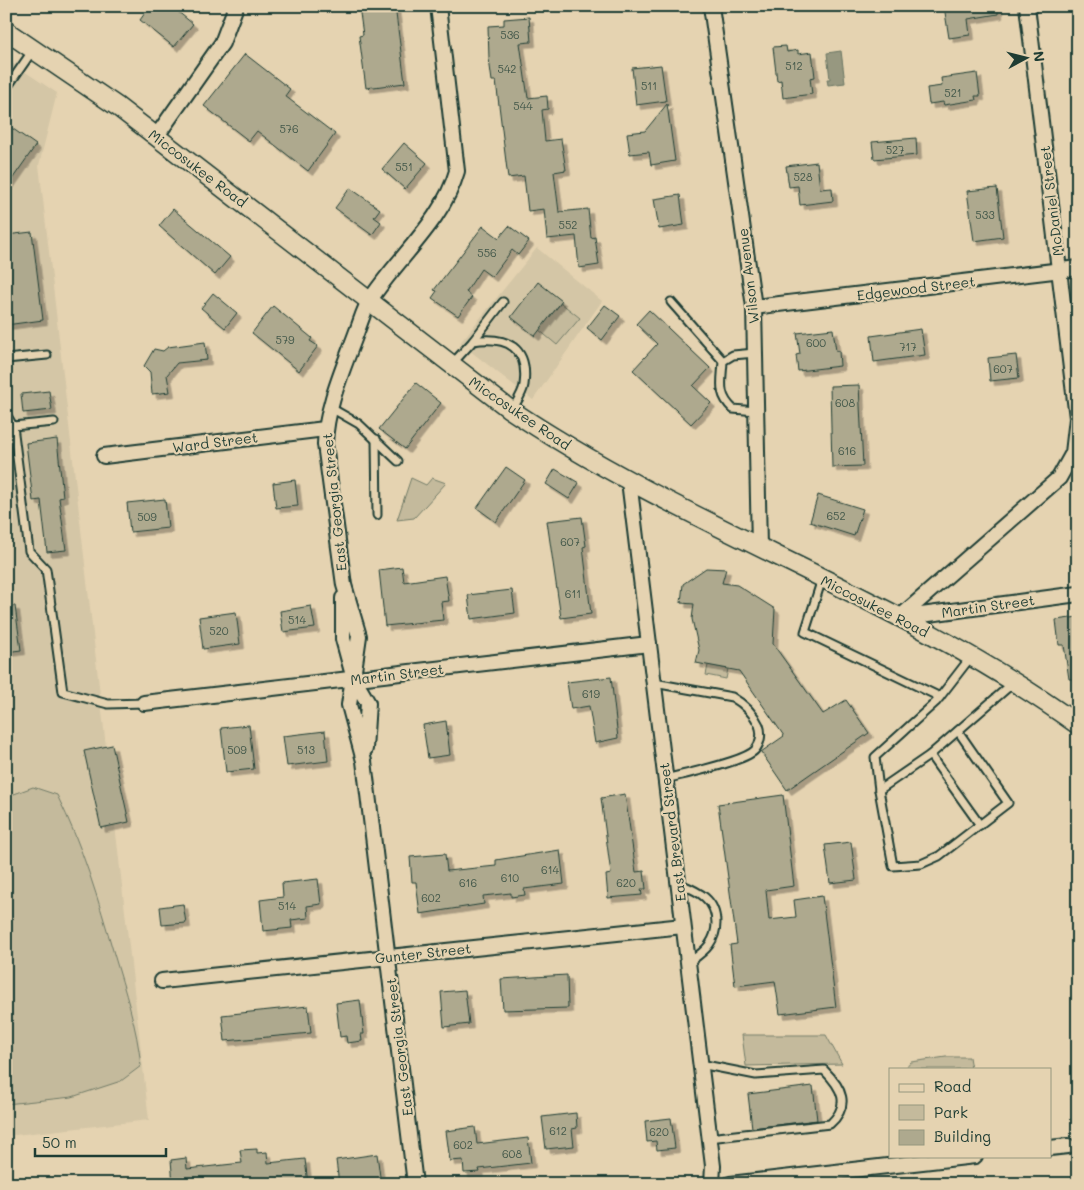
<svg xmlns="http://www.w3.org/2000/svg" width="1084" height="1190" viewBox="0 0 1084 1190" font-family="Mali,sans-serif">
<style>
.built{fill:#d4c6a6}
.green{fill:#c4ba9c;stroke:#727c68}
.water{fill:#979880;stroke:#677462}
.building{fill:#aea98e;stroke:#1f3d34;filter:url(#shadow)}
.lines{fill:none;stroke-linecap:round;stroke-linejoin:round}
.service-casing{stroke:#1f3d34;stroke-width:11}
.minor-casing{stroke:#1f3d34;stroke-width:18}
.tertiary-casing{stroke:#1f3d34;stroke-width:21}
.service{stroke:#e5d3b1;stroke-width:7}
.minor{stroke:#e5d3b1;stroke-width:14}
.tertiary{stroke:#e5d3b1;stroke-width:18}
.labels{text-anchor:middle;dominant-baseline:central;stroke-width:4.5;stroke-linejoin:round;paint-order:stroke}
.number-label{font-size:11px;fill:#43584a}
.street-label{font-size:14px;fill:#1f3d34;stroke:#e5d3b1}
</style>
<defs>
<filter id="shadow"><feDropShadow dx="4.5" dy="4.5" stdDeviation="0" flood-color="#0004"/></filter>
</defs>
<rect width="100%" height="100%" fill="#e5d3b1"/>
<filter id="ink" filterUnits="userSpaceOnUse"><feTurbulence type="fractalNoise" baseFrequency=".02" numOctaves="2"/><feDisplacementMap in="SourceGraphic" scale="10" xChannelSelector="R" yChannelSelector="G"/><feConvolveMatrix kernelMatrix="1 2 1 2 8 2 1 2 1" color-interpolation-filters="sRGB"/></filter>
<g filter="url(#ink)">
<g class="built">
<polygon points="6,59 57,93 39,165 149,1120 6,1136"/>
<polygon points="537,248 602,301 533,400 460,343"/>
</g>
<g class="green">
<polygon points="561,303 580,318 557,345 539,330"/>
<polygon points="411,478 426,485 432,478 446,483 414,518 397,520"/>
<polygon points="708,665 728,669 726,679 706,675"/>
<path d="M33,787L57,795C83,847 98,899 114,954C125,991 137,1027 141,1066L121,1081L72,1097L6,1104V797Z"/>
<polygon points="742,1035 826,1035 842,1064 746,1066"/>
<polygon points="946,1057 969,1057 971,1069 905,1069 911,1062"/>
</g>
<polygon class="water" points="841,51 845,83 828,85 827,79 830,79 827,53"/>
<g class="building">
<polygon points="150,6 171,6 193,24 174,47 140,20"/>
<polygon points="359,6 395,6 405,83 366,88 359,36 363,35"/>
<polygon points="944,6 998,6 998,14 968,19 970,35 949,38"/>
<polygon points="529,17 531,42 520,43 528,98 547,96 548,109 542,110 545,141 561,139 566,170 554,172 559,212 588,209 591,238 595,237 599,265 579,268 576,236 547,239 544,209 528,211 524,176 508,178 496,81 492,81 489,59 488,26 504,25 504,19"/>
<polygon points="786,46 787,52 798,50 798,54 812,52 815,77 810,78 812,94 783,98 781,80 777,81 773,47"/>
<polygon points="245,54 290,89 285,96 335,134 308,171 257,131 249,141 204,106"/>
<polygon points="661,65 666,101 636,105 632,68"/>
<polygon points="977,73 980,96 975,96 976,100 944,105 943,102 929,104 927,88 942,86 941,78"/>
<polygon points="667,104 675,161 651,165 649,152 630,154 627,133 645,131"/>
<polygon points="6,124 36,145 6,188"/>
<polygon points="916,138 917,155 874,159 872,142"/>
<polygon points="404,143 427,163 405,189 382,169"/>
<polygon points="817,162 820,189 832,188 833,201 800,205 798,186 789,187 786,166"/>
<polygon points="350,188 380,209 374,217 381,222 372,235 335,208"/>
<polygon points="997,188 1003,237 974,241 967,191"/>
<polygon points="680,195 684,225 659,229 654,199"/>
<polygon points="173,209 230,257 215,275 159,226"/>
<polygon points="483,226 499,238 509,226 529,241 518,255 512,250 492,277 481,269 466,292 472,297 458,316 432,298 437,291 434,290"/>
<polygon points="32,232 43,320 6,325 6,235"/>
<polygon points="538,282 562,301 535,336 511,317"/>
<polygon points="213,293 237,313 225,328 201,308"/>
<polygon points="605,305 620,316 602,340 587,328"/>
<polygon points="273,306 312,338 310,341 318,346 299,371 252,333"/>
<polygon points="649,310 710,368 693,386 711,403 691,424 633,370 657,344 636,324"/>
<polygon points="833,329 836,351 839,351 840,366 798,371 796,355 800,354 797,333"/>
<polygon points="921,329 925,355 874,362 871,336"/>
<polygon points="205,342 207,360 177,363 167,375 170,392 152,394 150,372 144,366 154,349 163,351 168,347"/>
<polygon points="1016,355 1019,378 990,381 988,358"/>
<polygon points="416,383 441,403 405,449 379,429"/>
<polygon points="859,385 863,466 832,467 830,386"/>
<polygon points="49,391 52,410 23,413 21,394"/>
<polygon points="57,439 63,497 59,498 66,550 47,552 41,500 33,501 26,443"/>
<polygon points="506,467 525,480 496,522 477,508"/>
<polygon points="555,469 579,483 569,499 546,484"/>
<polygon points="295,480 298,506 276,508 273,483"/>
<polygon points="818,495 863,509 854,536 810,522"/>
<polygon points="165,499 168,528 130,532 127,503"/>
<polygon points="582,517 586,546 583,547 591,614 561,618 547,521"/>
<polygon points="402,567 404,582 445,576 449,601 441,602 443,620 385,626 379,570"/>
<polygon points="706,568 726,569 722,583 737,585 775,609 773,644 823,714 846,700 869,733 787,790 761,752 784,736 739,671 696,663 699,650 692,619 694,604 681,603 683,584"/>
<polygon points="512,590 515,613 471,619 468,595"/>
<polygon points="6,606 15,606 21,650 6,652"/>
<polygon points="311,606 315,628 283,632 280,611"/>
<polygon points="236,612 240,644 203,649 199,617"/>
<polygon points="1078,617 1078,679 1069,679 1064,645 1059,645 1056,620"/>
<polygon points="611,677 618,738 595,743 589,706 571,709 567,682"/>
<polygon points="446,721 450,755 428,758 423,725"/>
<polygon points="249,725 254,769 226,772 221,728"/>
<polygon points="325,731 328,761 287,766 283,736"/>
<polygon points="112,745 129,822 101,828 84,751"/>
<polygon points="625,794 636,872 644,871 646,889 641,889 642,895 608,898 606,875 611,874 601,798"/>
<polygon points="783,795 794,886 766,890 769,920 796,917 794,900 822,896 836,1007 780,1014 775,981 735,986 730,945 737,944 718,804"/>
<polygon points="851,842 856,880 830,883 825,845"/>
<polygon points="560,850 564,884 524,889 525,895 511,897 511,893 483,896 484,904 420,914 416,882 412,882 410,857 445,854 447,871 496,866 496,860"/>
<polygon points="318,879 321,904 307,906 308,918 291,920 292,928 263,931 260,900 283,897 282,883"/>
<polygon points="183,904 186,923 162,925 160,907"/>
<polygon points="567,975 568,1008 503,1010 501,979"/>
<polygon points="465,990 469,1024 444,1027 441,992"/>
<polygon points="360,1000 364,1034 361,1034 362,1041 347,1043 346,1036 340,1037 336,1003"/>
<polygon points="308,1006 311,1033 225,1041 222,1015"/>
<polygon points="813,1086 817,1120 752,1128 748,1094"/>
<polygon points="576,1113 577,1128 572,1129 574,1146 546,1149 542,1117"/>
<polygon points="671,1118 675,1148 657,1150 656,1141 647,1142 645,1121"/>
<polygon points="475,1127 477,1144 528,1138 531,1163 479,1169 480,1172 464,1173 463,1160 450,1161 446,1131"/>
<polygon points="257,1149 257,1153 267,1152 268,1163 305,1159 308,1184 173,1184 171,1160 186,1158 187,1169 242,1163 240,1150"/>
<polygon points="377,1154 381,1184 339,1184 336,1160"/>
</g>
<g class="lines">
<g class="service-casing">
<g id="service">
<polyline points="6,89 33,50"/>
<polyline points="671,302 723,361"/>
<polyline points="473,341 503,302"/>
<path d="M755,353L733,355L723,361C722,382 717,394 733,409L756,411"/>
<polyline points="6,359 47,355"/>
<path d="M451,365L473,341C507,336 529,347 524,385C523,393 516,403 512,410"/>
<polyline points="331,408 359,424 398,461"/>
<polyline points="6,414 13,426 29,551 46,569 63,692 108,704 144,703"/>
<polyline points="13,426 54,422"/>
<polyline points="376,439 377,515"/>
<polyline points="822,579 805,632 940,697"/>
<path d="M654,683L732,697C744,704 753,712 759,725C762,733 761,743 755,750C744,762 684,774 665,779"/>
<polyline points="958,731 1008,803 939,856 921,864 893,866 879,790 875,757 936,702 970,658"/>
<polyline points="930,755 980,825"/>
<polyline points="879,790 930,755 1013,683"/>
<path d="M678,883C697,891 716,898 716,923C716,931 714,938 709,945C704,952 695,958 688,963"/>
<path d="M700,1064L756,1075L824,1070C842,1088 851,1105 830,1124L709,1138"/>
</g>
</g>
<g class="minor-casing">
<g id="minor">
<polyline points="711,6 754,307 759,547"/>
<polyline points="156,137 222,43 236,6"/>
<polyline points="754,307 1078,268"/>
<polyline points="104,456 325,429"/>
<polyline points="629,481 713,1166 712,1184"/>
<polyline points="343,598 343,639 354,679 368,703 365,749"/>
<polyline points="899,618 1059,478 1073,453 1077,418 1027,6"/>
<polyline points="899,618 1078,594"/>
<polyline points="144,703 649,644"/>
<polyline points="162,981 683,926"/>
<polyline points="1050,1148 1068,1146"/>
<path d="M415,1184L364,761L349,705L359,636L344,585L325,444C326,406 344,367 357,331C361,321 364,309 370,300C398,257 443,221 457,171L438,6"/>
<polyline points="730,1184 975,1156"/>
</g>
</g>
<g class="tertiary-casing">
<path id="tertiary" d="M6,31L118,107L508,408C689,530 901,597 1078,725"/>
</g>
<use href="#service" class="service"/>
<use href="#minor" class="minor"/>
<use href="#tertiary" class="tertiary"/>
</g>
</g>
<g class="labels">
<g class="number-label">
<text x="510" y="34">536</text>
<text x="794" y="65">512</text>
<text x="507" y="68">542</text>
<text x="649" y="85">511</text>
<text x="953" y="92">521</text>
<text x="523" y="105">544</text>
<text x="289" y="128">576</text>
<text x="895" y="149">527</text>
<text x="404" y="166">551</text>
<text x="803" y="176">528</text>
<text x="985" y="214">533</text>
<text x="568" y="224">552</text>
<text x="487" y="252">556</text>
<text x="285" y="339">579</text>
<text x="816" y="342">600</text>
<text x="908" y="346">717</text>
<text x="1003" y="368">607</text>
<text x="845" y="402">608</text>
<text x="847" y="450">616</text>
<text x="836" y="515">652</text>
<text x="147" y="516">509</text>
<text x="570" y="541">607</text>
<text x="573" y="593">611</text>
<text x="297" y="619">514</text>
<text x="219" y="630">520</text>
<text x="591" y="693">619</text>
<text x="237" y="749">509</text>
<text x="306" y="749">513</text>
<text x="550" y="869">614</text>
<text x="510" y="877">610</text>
<text x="468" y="882">616</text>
<text x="626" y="882">620</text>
<text x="431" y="897">602</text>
<text x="287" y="905">514</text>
<text x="558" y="1130">612</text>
<text x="659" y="1131">620</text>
<text x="463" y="1144">602</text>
<text x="512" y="1153">608</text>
</g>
<g class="street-label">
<text transform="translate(198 168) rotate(37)">Miccosukee Road</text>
<text transform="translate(1051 201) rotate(-97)">McDaniel Street</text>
<text transform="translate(748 276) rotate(-97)">Wilson Avenue</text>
<text transform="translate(916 288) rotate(-7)">Edgewood Street</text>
<text transform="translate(520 413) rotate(34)">Miccosukee Road</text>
<text transform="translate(215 442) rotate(-7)">Ward Street</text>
<text transform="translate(334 502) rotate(-96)">East Georgia Street</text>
<text transform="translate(875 606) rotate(27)">Miccosukee Road</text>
<text transform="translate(988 606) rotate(-8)">Martin Street</text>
<text transform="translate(397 674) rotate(-7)">Martin Street</text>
<text transform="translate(672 832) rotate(-97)">East Brevard Street</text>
<text transform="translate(423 953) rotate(-6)">Gunter Street</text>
<text transform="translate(399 1047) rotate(-97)">East Georgia Street</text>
</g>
</g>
<rect width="1084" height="1190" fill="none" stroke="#e5d3b1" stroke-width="25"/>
<rect x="12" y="12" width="1059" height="1165" fill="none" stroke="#1f3d34" stroke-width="2" filter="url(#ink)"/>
<rect x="889" y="1068" width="162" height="90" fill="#e5d3b1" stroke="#96977f"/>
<rect x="899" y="1084" width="25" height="8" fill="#e5d3b1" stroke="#96977f"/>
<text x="934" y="1092" font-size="15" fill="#1f3d34">Road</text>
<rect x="899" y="1105" width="25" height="15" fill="#c4ba9c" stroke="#96977f"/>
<text x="934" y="1118" font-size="15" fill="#1f3d34">Park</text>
<rect x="899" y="1130" width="25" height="15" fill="#aea98e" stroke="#96977f"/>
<text x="934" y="1142" font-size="15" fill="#1f3d34">Building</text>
<g transform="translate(1026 58) rotate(83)" stroke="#e5d3b1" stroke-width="4" paint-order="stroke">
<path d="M0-4L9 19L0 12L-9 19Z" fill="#1f3d34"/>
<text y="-8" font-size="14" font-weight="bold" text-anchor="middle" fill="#1f3d34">N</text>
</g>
<path d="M35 1148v8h131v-8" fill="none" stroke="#1f3d34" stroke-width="2.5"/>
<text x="42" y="1148" font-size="15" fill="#1f3d34" stroke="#e5d3b1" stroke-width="4" paint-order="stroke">50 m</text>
</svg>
